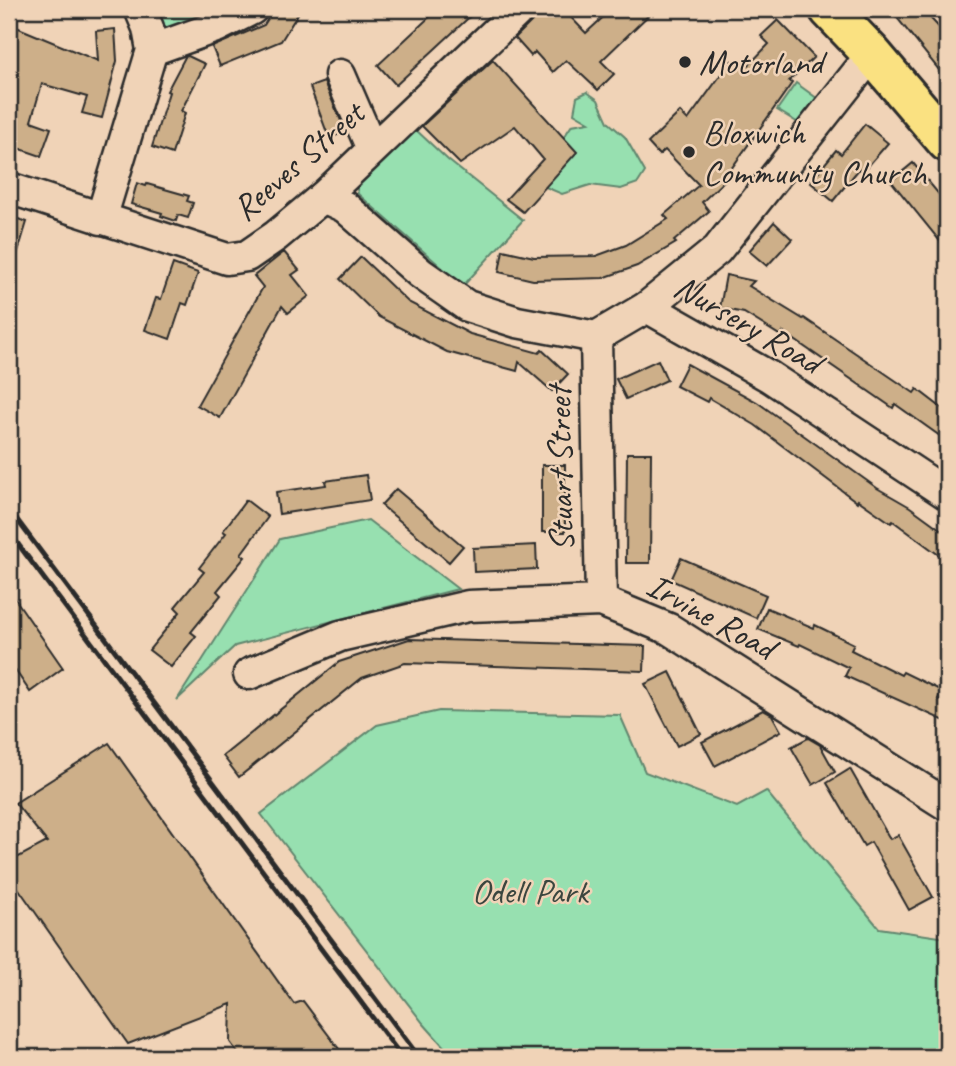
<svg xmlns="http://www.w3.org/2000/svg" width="956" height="1066" viewBox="0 0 956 1066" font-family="Caveat,sans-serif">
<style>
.green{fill:#97e0b0;stroke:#61866e;stroke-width:2}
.building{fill:#cdaf89;stroke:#2b2b2b;stroke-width:2}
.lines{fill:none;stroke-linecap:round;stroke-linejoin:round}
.minor-casing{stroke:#2b2b2b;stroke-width:35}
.highway-casing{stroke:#2b2b2b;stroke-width:44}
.minor{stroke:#f0d3b7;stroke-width:30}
.highway{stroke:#fae181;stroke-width:38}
.rail{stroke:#2b2b2b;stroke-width:5}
.poi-dot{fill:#2b2b2b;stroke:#f0d3b7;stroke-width:2.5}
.labels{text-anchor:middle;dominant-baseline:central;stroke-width:5;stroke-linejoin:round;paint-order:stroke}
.poi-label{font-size:35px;fill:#2b2b2b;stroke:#f0d3b7;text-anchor:start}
.street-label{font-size:35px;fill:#2b2b2b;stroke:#f0d3b7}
.park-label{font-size:35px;fill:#3b463f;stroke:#f0d3b7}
</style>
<rect width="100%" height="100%" fill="#f0d3b7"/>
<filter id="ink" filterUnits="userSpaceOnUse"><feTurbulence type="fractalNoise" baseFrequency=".0143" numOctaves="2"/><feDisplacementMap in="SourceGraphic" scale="14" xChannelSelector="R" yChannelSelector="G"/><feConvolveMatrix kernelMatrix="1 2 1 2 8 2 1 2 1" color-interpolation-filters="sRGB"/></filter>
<g filter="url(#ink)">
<g class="green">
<polygon points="148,9 244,9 160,41"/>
<polygon points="796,83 818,99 800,124 777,110"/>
<polygon points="587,92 598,100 608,122 625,137 645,172 638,183 621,189 590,185 562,194 543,186 562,140 572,125 589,122 574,113 577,97"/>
<polygon points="415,129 448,160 523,220 463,286 358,194 355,178"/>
<polygon points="368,520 458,589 235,646 177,700 280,539"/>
<polygon points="439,711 620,715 645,772 737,807 766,791 879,928 947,938 947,1057 453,1057 423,1023 261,814 377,725"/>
</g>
<g class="building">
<polygon points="274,9 301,9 281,41 220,66 212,47 264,25"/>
<polygon points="438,9 478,9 396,85 378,65"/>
<polygon points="544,9 563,9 586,33 612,9 655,9 601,61 614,74 598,90 566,60 553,72 535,52 531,56 515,38"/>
<polygon points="890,9 922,9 947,36 947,80"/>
<polygon points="778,20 814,57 789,81 792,83 729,172 731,174 702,202 709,211 674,241 676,243 637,266 603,278 533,280 499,272 503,250 534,257 596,256 626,245 668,219 664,215 699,185 665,150 659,155 648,143 680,112 688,120 731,61 744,70 769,44 761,36"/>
<polygon points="9,24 98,61 96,31 115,29 117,61 102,118 82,113 87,97 42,84 31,121 51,128 41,156 9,145"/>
<polygon points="188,56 205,64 181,111 185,113 172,154 152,147 169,92 167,91 185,57"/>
<polygon points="493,60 577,152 523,212 506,199 543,159 515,126 460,164 422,126"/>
<polygon points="324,82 346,132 329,138 310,87"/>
<polygon points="865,124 888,143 863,172 859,169 833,201 810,182 836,150 841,154"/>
<polygon points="913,163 947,204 947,250 891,181"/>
<polygon points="137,183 146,186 147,184 189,196 187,201 193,203 188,218 178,215 176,221 161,216 162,213 131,204"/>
<polygon points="9,216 27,222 13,268 9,267"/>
<polygon points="774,222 792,239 767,266 749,251"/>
<polygon points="284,252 299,270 292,275 309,296 288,313 282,306 220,418 197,405 263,287 254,276"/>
<polygon points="361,257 408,302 470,334 539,353 542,350 568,374 552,391 519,362 517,371 447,352 379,317 340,279"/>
<polygon points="173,264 198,273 187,305 182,303 170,339 145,330 156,298 161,299"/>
<polygon points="726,275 754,281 749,286 803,319 804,318 914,393 917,389 947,412 947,441 895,404 893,408 783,332 781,336 744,313 720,308"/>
<polygon points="658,360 667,380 626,399 616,379"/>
<polygon points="687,364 757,402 877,488 910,507 947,534 947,561 893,521 891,523 858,500 857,502 755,425 709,398 707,402 676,386"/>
<polygon points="627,453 651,453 650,563 626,563"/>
<rect x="542" y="465" width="23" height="67"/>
<polygon points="366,475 370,500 279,514 276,492 326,485 325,481"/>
<polygon points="396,489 463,546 449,562 381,505"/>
<polygon points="246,500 268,517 241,554 245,557 217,591 221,595 191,632 196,636 171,667 149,650 180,612 175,607 204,572 199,568 226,533 223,531"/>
<polygon points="536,545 537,569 474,572 473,548"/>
<polygon points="681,558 766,595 756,618 671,580"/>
<polygon points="9,590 63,668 30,692 9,661"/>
<polygon points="767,608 814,628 815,625 854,644 851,650 901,675 903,672 942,691 938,699 947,704 947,722 845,676 849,668 800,644 799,646 758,629"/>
<polygon points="409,639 645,646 644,671 405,663 362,678 239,777 223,756 339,662"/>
<polygon points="670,672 701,734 677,746 645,684"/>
<polygon points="763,710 772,715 781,731 715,766 702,742"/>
<polygon points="808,738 820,745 835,772 813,785 791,747"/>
<polygon points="109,743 294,1004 303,1001 345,1057 241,1057 230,1042 231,1004 128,1044 9,875 9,862 47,842 15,803"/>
<polygon points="850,769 890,839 898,835 933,897 909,910 871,842 864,846 827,783"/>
</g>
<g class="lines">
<g class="minor-casing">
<g id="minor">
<polyline points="152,50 216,27 252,9"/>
<polyline points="340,75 372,149"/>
<polyline points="9,188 227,259 247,256 276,236 323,197 520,9"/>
<polyline points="323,197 345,207 420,273 467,306 517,322 596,337 647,307 770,377 947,494"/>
<polyline points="101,219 152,50 148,28 140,9"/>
<polyline points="647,307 717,250 872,54"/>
<polyline points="596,337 601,601"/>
<polyline points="249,674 340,636 468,606 601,601 669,629 947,805"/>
</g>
</g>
<g class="highway-casing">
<polyline id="highway" points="829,9 872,54 947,142"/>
</g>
<use href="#minor" class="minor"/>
<use href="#highway" class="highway"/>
<g class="rail">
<polyline points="9,509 419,1057"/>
<polyline points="9,532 402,1057"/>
</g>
</g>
</g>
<g class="poi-dot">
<circle cx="685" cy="62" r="7"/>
<circle cx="689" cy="152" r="7"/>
</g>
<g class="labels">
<g class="poi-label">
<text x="699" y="62">Motorland</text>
<text x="703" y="132">Bloxwich<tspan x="703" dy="40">Community Church</tspan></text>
</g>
<g class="street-label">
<text transform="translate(298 161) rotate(-41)">Reeves Street</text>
<text transform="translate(748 324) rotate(30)">Nursery Road</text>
<text transform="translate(560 469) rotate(-91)">Stuart Street</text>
<text transform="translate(711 616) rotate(29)">Irvine Road</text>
</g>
<g class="park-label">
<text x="530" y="891">Odell Park</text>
</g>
</g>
<rect width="956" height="1066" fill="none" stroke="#f0d3b7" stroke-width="35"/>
<rect x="18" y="18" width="921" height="1031" fill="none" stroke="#2b2b2b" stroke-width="2.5" filter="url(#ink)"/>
</svg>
